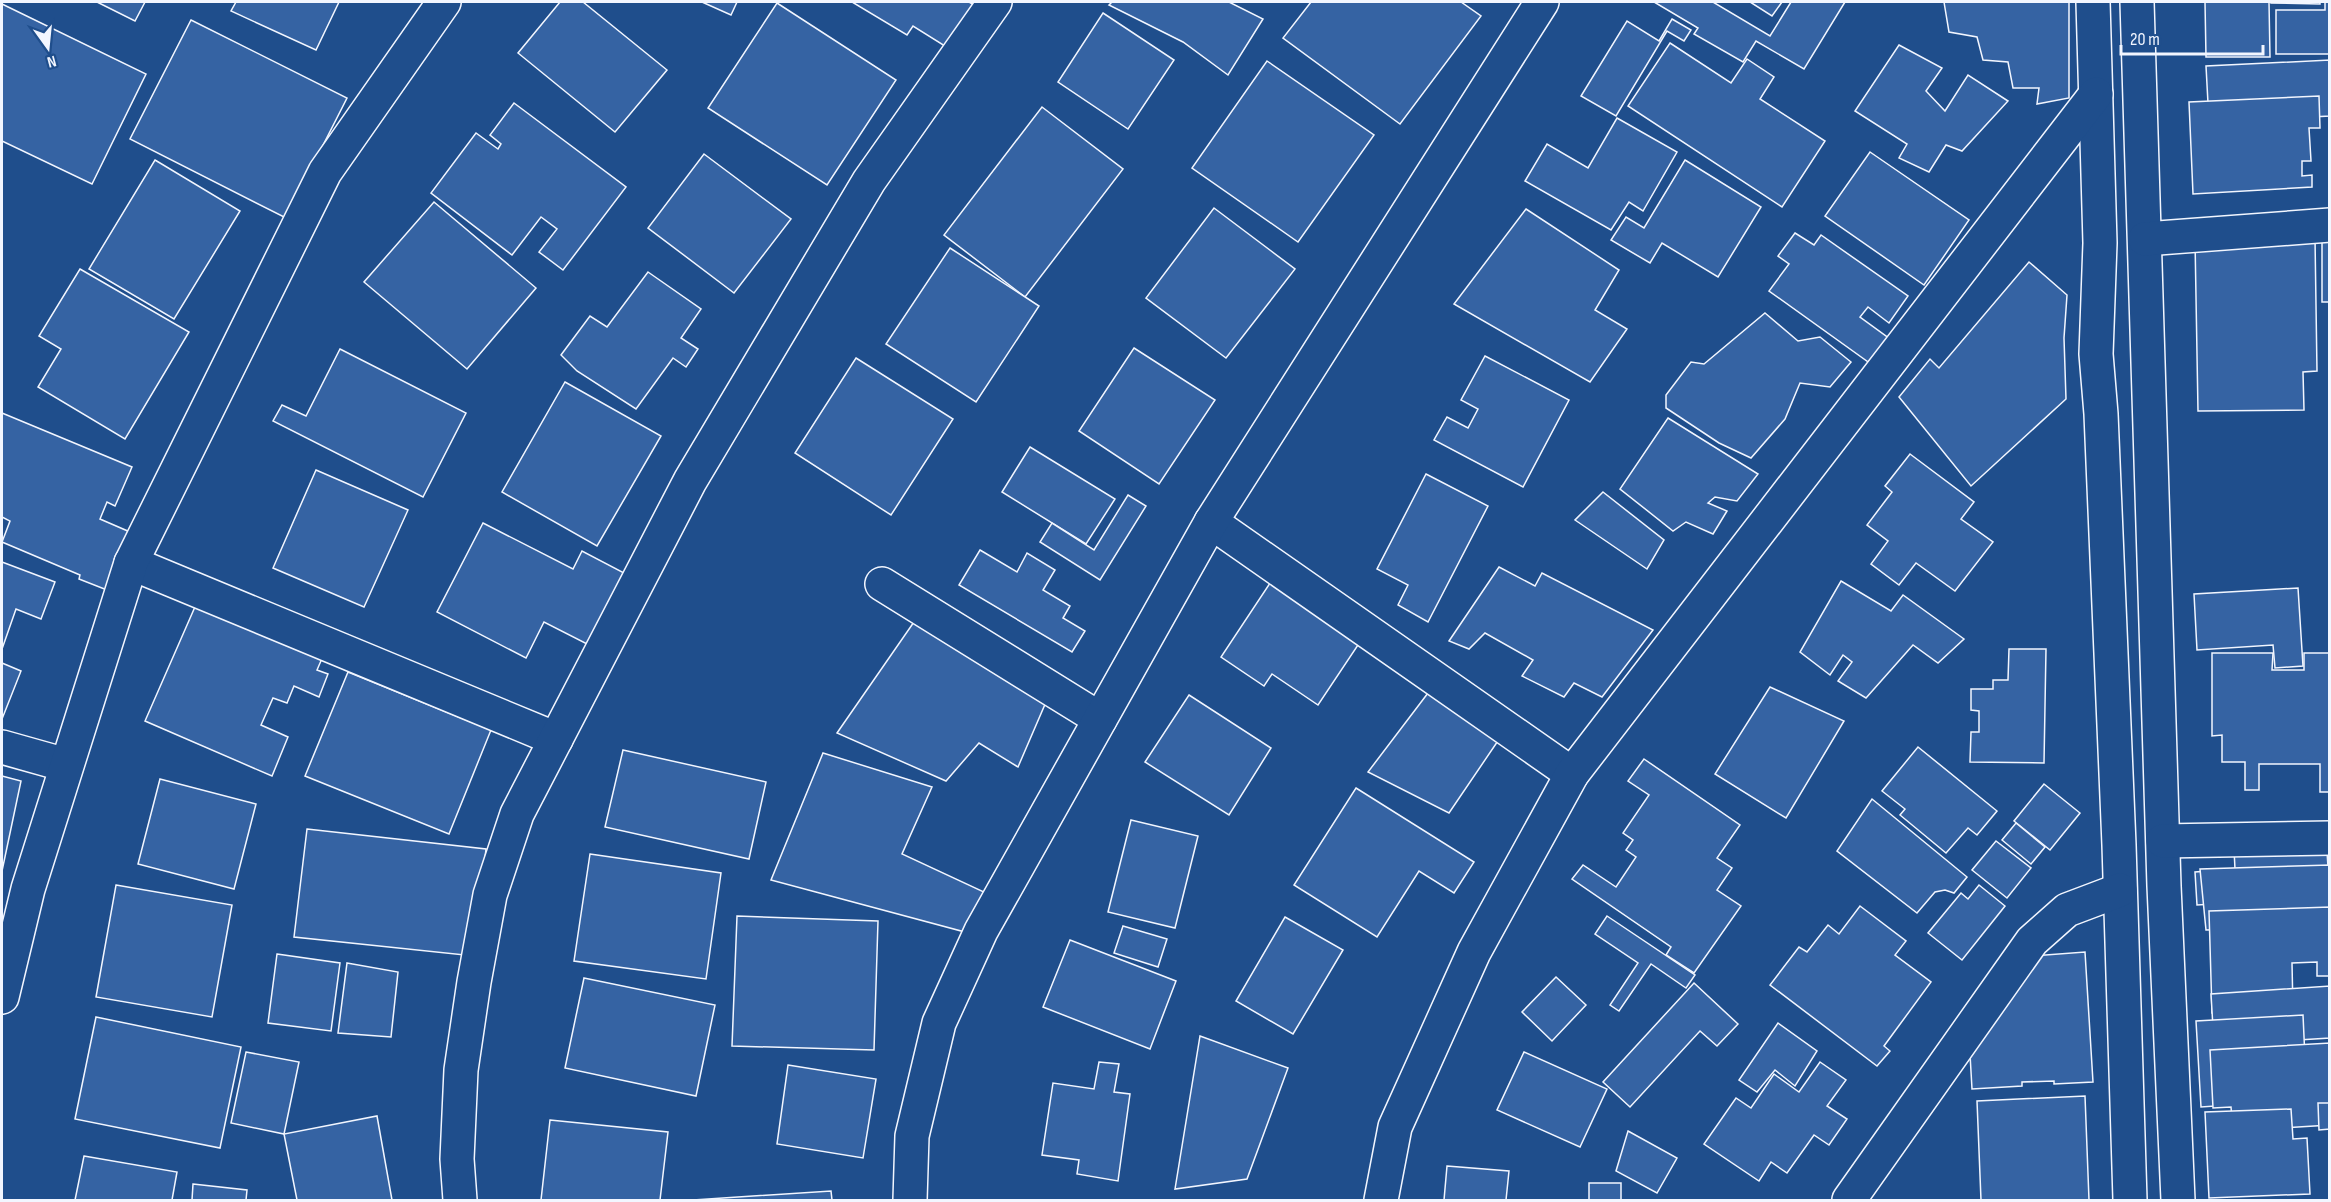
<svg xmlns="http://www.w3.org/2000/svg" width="2331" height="1202" viewBox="0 0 2331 1202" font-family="'Sofia Sans Condensed',sans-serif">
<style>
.building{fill:#3563a3;stroke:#f2f6ff;stroke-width:1.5}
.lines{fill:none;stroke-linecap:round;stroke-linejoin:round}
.minor-casing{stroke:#f2f6ff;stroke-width:36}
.minor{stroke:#1f4e8c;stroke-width:33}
</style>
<rect width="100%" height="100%" fill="#1f4e8c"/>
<g class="building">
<polygon points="97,2 145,2 135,21"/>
<polygon points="236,2 339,2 316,50 231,11"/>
<polygon points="560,2 583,2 667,70 615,132 518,53"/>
<polygon points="702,2 737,2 731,15"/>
<polygon points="852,2 969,2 976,6 948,48 913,26 907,35"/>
<polygon points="1112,2 1229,2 1263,19 1228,75 1183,42 1109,5"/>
<polygon points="1311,2 1461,2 1481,16 1400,124 1283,38"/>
<polygon points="1654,2 1713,2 1770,36 1791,2 1845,2 1804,69 1756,41 1743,62 1694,34 1698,28"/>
<polygon points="1750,2 1782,2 1772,16"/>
<polygon points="1944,2 2069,2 2069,98 2037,104 2039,88 2013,88 2008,62 1983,60 1977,37 1949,32"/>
<polygon points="2205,2 2269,2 2270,57 2206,57"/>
<polygon points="2271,2 2320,2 2320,4 2271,3"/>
<polygon points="2325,2 2330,2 2330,54 2276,54 2276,10 2325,10"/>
<polygon points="777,3 896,80 827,185 708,108"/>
<polygon points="2,4 146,74 92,184 2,141"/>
<polygon points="1103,13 1174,60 1128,129 1058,82"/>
<polygon points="1672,19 1691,30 1684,41 1667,31 1616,116 1581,96 1627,21 1659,41"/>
<polygon points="191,20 347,98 286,218 130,139"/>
<polygon points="1670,43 1731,83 1747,59 1774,77 1760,99 1825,141 1782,207 1628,106"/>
<polygon points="1899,45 1942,68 1926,91 1945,111 1968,75 2008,101 1962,151 1946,145 1929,172 1899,158 1907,144 1855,111"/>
<polygon points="2330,60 2330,116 2209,122 2206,66"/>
<polygon points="1267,61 1374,135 1298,242 1192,168"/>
<polygon points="2319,96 2320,128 2309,128 2311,161 2302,161 2302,176 2312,175 2312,187 2193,194 2189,102"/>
<polygon points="514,103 626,187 563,270 539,252 557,229 541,217 512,255 431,193 476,133 498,149 501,144 490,135"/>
<polygon points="1042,107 1123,169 1025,297 944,235"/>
<polygon points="1617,118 1677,152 1643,211 1629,202 1611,230 1525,181 1547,144 1588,168"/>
<polygon points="1870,152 1969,220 1924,285 1825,216"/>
<polygon points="704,154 791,219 734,293 648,228"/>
<polygon points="155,160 240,211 174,319 89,269"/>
<polygon points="1685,160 1761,207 1718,277 1662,243 1650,263 1611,240 1626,217 1644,228"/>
<polygon points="434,202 536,288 467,369 364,282"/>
<polygon points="1214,208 1295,269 1226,358 1146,298"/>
<polygon points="1526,209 1619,270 1595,310 1627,329 1590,382 1454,304"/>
<polygon points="1795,233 1814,245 1821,235 1908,296 1889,323 1868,307 1860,317 1890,339 1871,364 1769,291 1789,264 1778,256"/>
<rect x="2322" y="234" width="8" height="68"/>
<polygon points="2315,238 2317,371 2303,372 2304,410 2198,411 2195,240"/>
<polygon points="950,248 1039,306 976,402 886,344"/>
<polygon points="2029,262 2067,295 2064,338 2066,399 1971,486 1899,397 1930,359 1939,368"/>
<polygon points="80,269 189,332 125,439 38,387 61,349 39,336"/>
<polygon points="648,272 701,309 681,338 698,349 686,367 673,358 636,409 577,371 561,355 590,316 607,327"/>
<polygon points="1765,313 1798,341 1820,337 1851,362 1830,387 1800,383 1785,419 1751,458 1719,443 1666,408 1666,395 1691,362 1704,364"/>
<polygon points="1134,348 1215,400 1159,484 1079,431"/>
<polygon points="340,349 466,413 423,497 273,421 282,405 306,416"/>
<polygon points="1485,356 1569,400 1523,487 1434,440 1447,417 1468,428 1478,409 1461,400"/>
<polygon points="856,358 953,419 891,515 795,453"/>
<polygon points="565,382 661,436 597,546 502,492"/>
<polygon points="2,413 132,467 115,506 107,502 100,519 130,532 107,590 79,579 80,575 2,542 10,521 2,517"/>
<polygon points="1668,418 1758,474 1737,501 1715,497 1708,503 1727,511 1713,534 1686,522 1673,531 1620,489"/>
<polygon points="1030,447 1115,499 1086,544 1002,492"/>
<polygon points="1910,454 1974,502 1961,519 1993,542 1955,591 1916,563 1899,585 1871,564 1888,541 1867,525 1892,492 1885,486"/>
<polygon points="316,470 408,510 364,607 273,568"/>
<polygon points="1426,474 1488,506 1428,622 1398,605 1408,585 1377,569"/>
<polygon points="1603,492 1664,540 1647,569 1575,520"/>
<polygon points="1128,495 1146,506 1100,580 1040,542 1052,523 1094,550"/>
<polygon points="483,523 573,569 582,551 626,574 589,645 544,622 526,658 437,612"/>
<polygon points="980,550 1017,572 1027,553 1055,570 1043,590 1070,606 1063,618 1085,631 1072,652 959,585"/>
<polygon points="2,562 55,582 41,619 16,609 2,649"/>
<polygon points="1499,567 1535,586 1542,573 1653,630 1602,697 1574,683 1564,697 1522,676 1533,660 1485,633 1469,649 1449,641"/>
<polygon points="1274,577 1364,636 1318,705 1272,674 1264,686 1221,657"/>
<polygon points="1841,581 1891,611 1903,595 1964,639 1938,663 1913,645 1866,698 1838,681 1852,662 1843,655 1830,675 1800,652"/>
<polygon points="2298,588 2303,666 2275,668 2273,645 2197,650 2194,594"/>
<polygon points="198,600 324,654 317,670 328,674 319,697 294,686 287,703 273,698 261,725 288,737 272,776 145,721"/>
<polygon points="916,619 1049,695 1018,767 979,743 946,781 837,733"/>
<polygon points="2009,649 2046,649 2044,763 1970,762 1971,732 1979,732 1979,711 1971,710 1971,689 1993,689 1993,680 2008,680"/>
<polygon points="2212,653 2273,653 2272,670 2304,670 2304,653 2330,653 2330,792 2320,792 2320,764 2259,764 2259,790 2245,790 2245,762 2222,762 2222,735 2212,736"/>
<polygon points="2,663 21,671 2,719"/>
<polygon points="348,672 491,730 449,834 305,776"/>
<polygon points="1770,687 1844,721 1786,818 1715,774"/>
<polygon points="1428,693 1506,729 1449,813 1368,772"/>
<polygon points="1189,695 1271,748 1229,815 1145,762"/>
<polygon points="1918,747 1997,811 1977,835 1968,828 1946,853 1900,815 1905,809 1882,791"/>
<polygon points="623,750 766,782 749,859 605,827"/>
<polygon points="823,753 932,787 902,854 984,892 965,932 771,880"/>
<polygon points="1644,759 1740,825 1717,858 1732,868 1717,890 1741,906 1694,973 1666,955 1671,947 1572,879 1583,865 1616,887 1636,857 1626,850 1633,840 1623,833 1649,795 1628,781"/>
<polygon points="2,776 21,781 2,871"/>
<polygon points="160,779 256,804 234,889 138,864"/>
<polygon points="2044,784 2080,813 2050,850 2014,821"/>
<polygon points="1356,788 1474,862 1454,893 1419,871 1377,937 1294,885"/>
<polygon points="1872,799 1967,877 1954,893 1945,890 1935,892 1917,913 1837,851"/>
<polygon points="1131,820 1198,836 1175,928 1108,912"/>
<polygon points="2016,823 2045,847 2031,864 2002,840"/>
<polygon points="307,829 486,849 474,956 294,937"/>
<polygon points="1996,841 2031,868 2007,898 1972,870"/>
<polygon points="2234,849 2327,852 2330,897 2197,905 2195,872 2235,869"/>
<polygon points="590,854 721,873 706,979 574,961"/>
<polygon points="2330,865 2330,927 2206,930 2200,869"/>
<polygon points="116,885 232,905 212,1017 96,997"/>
<polygon points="1979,885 2005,906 1962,960 1928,933 1961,893 1968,899"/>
<polygon points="1860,906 1906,941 1895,955 1931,982 1884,1046 1890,1051 1877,1066 1770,985 1799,947 1807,952 1828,925 1839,934"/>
<polygon points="2330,907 2330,976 2317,976 2317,962 2292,963 2293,1010 2212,1013 2209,911"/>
<polygon points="737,916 878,921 874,1050 732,1046"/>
<polygon points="1607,916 1695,975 1686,988 1651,964 1619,1011 1610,1005 1638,963 1595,934"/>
<polygon points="1285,917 1343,950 1293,1034 1236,1001"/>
<polygon points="1123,926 1167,939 1158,967 1114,953"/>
<polygon points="1070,940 1176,981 1150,1049 1043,1007"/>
<polygon points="2085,952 2093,1082 2054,1084 2054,1081 2022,1082 2022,1086 1972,1089 1970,1054 2031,956"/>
<polygon points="277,954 340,963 331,1031 268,1023"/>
<polygon points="347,963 398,972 391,1037 338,1033"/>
<polygon points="1556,977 1586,1005 1552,1041 1522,1012"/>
<polygon points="584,978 715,1005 696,1096 565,1068"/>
<polygon points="1694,983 1738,1024 1717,1046 1700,1031 1630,1107 1603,1082"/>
<polygon points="2330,986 2330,1038 2214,1045 2211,994"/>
<polygon points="2303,1015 2305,1058 2327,1056 2329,1094 2288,1097 2288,1101 2201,1107 2196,1021"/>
<polygon points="96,1017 241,1047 220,1148 75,1119"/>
<polygon points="1778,1023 1817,1051 1795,1086 1775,1070 1757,1092 1739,1080"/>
<polygon points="1200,1036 1288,1068 1247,1179 1175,1189"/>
<polygon points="2330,1043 2330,1125 2233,1131 2231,1107 2213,1108 2210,1050"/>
<polygon points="246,1052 299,1062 284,1134 231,1123"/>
<polygon points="1524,1052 1607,1089 1580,1147 1497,1110"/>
<polygon points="1099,1062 1119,1064 1114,1092 1130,1094 1118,1181 1077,1174 1079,1160 1042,1155 1053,1083 1094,1089"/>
<polygon points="1820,1062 1846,1080 1827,1106 1847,1119 1829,1145 1814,1135 1787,1173 1771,1162 1759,1181 1704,1144 1736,1098 1751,1108 1774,1074 1799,1092"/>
<polygon points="788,1065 876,1079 863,1158 777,1144"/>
<polygon points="2085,1096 2089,1200 1981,1200 1977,1101"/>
<polygon points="2318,1103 2330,1103 2330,1129 2319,1130"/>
<polygon points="2291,1109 2293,1139 2307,1138 2310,1194 2209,1198 2205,1112"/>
<polygon points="377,1116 392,1200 297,1200 284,1134"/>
<polygon points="550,1120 668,1132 660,1200 541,1200"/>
<polygon points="1628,1131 1677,1158 1657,1193 1616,1171"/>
<polygon points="84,1156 177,1172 172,1200 75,1200"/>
<polygon points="1447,1166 1509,1171 1506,1200 1444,1200"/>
<rect x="1589" y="1183" width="32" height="17"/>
<polygon points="193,1184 247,1190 246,1200 192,1200"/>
<polygon points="831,1191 832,1200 693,1200"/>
</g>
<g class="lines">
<g class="minor-casing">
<g id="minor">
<polyline points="2093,2 2100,243 2096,354 2101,414 2119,845 2130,1200"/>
<polyline points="2137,2 2164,886 2178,1200"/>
<polyline points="2145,239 2330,225"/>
<polyline points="1211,522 1572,774"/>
<polyline points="131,563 556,739"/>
<polyline points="882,584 1100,719"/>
<polyline points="2,747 66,765"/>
<polyline points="2163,841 2330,838"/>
<polyline points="2,997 28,889 131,563 325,172 444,2"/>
<polyline points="460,1200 457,1159 461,1070 474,982 490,895 517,814 690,481 869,181 995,2"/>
<polyline points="910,1200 912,1136 939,1023 981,931 1211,522 1542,2"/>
<polyline points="1381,1200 1395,1127 1474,952 1572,774 2096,94"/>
<polyline points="1849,1200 2032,941 2067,910 2120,890"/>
</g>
</g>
<use href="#minor" class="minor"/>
</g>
<rect width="2331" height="1202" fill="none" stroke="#f2f6ff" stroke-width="6"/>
<g transform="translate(48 48) rotate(165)" stroke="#1f4e8c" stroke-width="4.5" paint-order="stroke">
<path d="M0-4.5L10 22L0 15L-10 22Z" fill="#f2f6ff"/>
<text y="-9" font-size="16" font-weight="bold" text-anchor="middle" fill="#f2f6ff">N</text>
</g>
<path d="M2121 45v9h142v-9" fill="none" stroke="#f2f6ff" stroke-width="3"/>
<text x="2130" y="45" font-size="18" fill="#f2f6ff" stroke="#1f4e8c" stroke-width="4.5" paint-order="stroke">20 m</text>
</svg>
